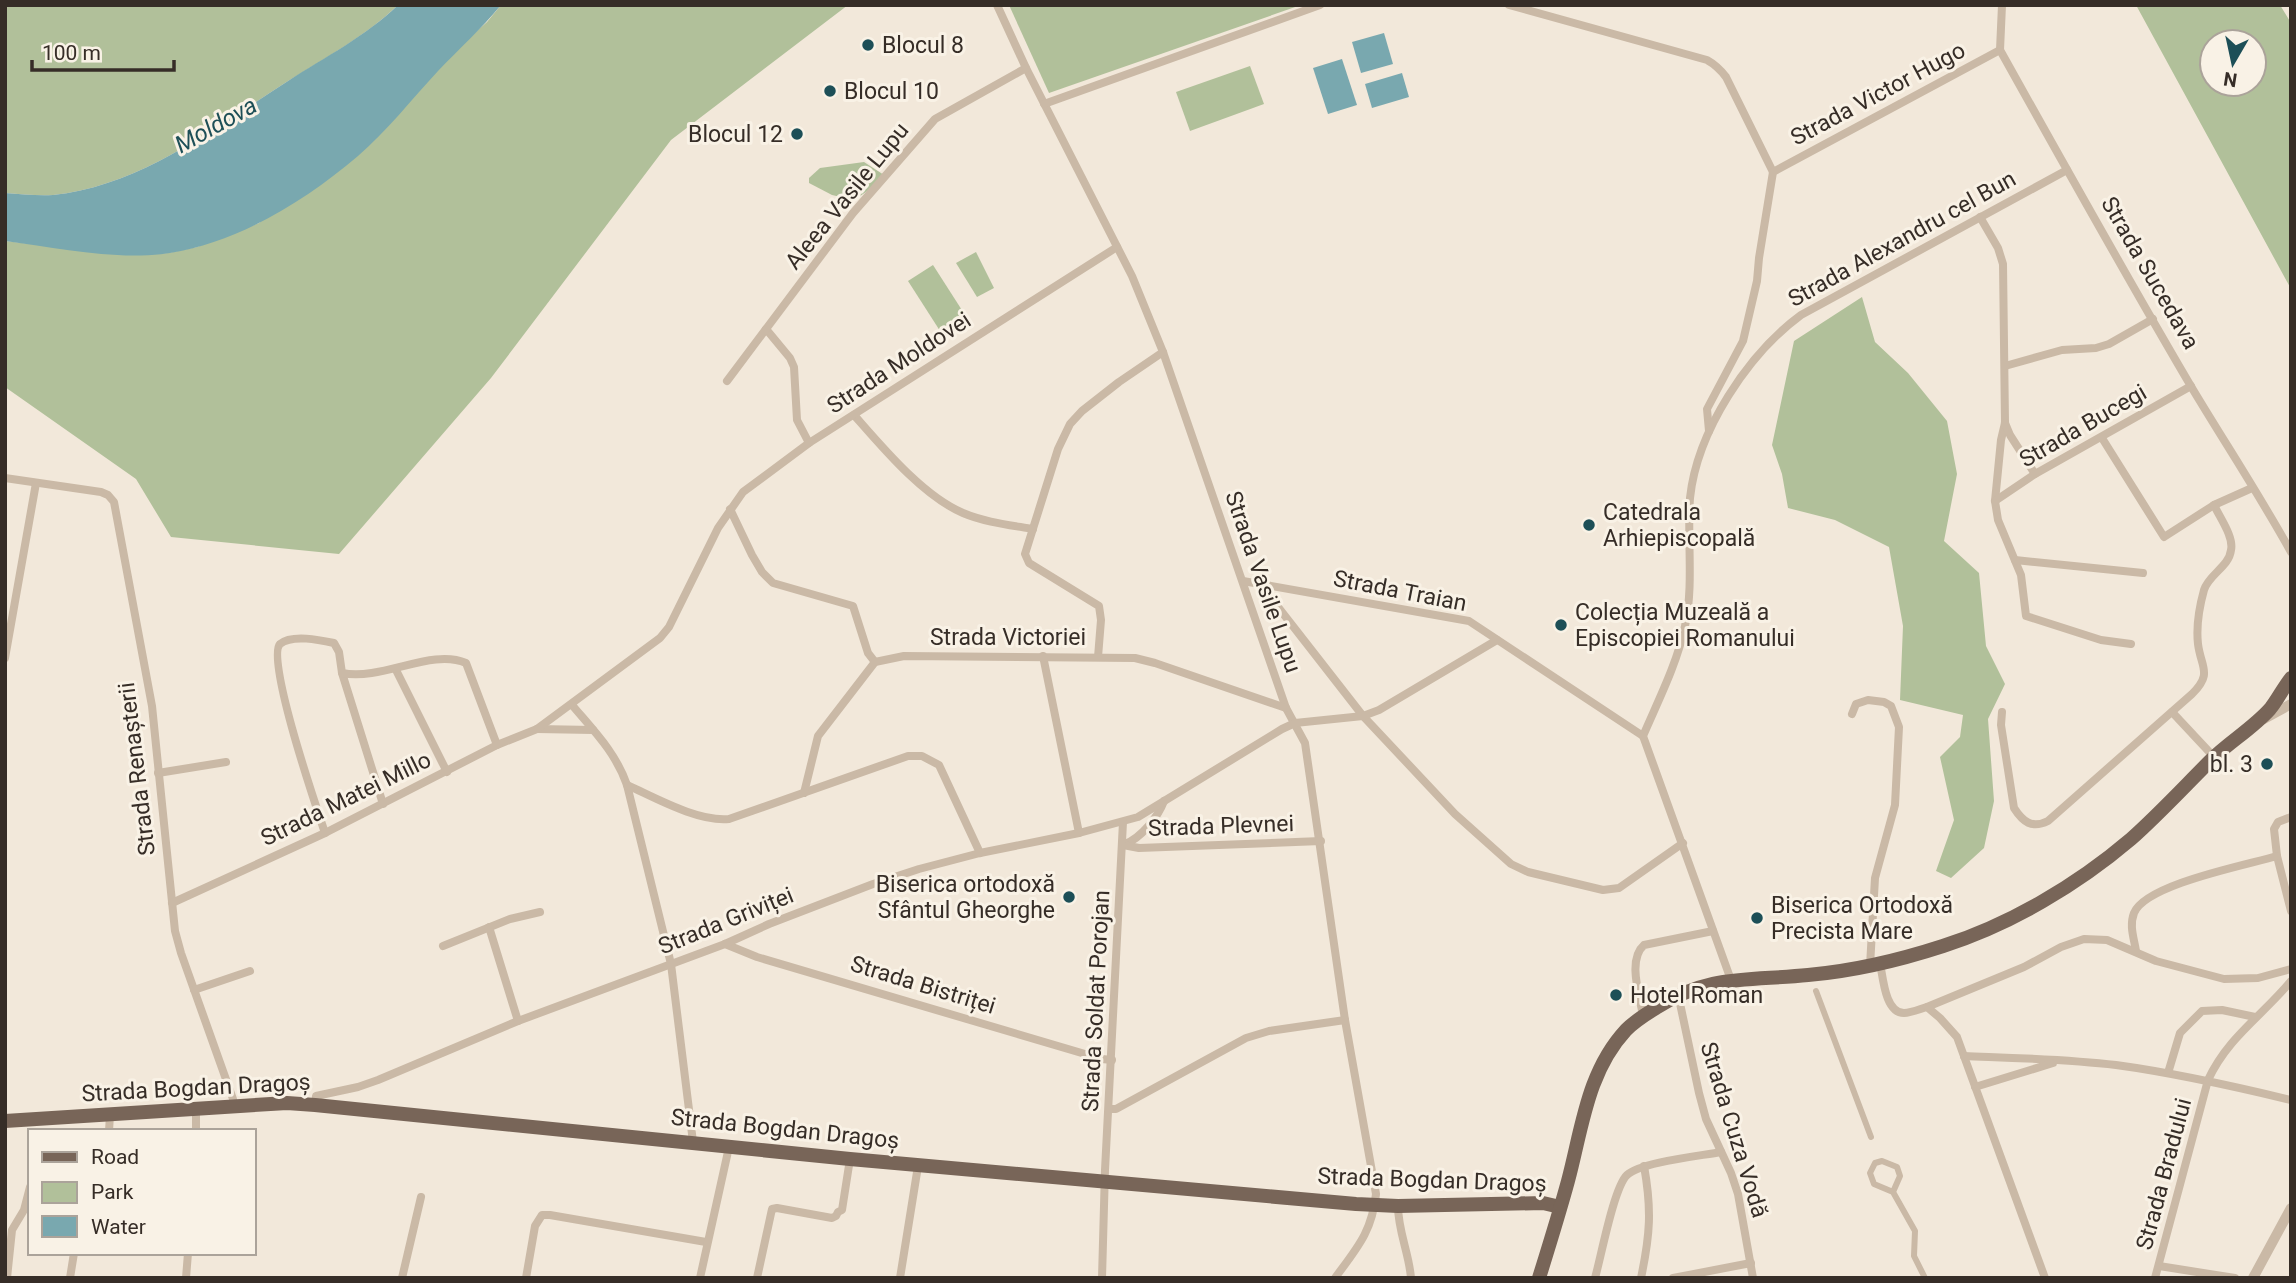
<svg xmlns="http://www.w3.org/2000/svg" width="2296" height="1283" viewBox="0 0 2296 1283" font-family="Roboto,sans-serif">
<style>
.green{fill:#b1c09a;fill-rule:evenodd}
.water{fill:#79a8af}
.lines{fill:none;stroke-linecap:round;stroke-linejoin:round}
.pedestrian{stroke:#cab9a6;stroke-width:6}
.minor{stroke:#cab9a6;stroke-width:8}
.tertiary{stroke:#cab9a6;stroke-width:10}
.primary{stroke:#786558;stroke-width:14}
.poi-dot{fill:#1d4f57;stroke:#f9f2e6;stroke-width:2.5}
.labels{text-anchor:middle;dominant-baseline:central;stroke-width:6;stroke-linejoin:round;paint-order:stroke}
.poi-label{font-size:23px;fill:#362d27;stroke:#f9f2e6;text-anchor:start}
.street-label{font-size:23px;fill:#362d27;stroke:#f9f2e6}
.water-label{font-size:24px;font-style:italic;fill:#1d4f57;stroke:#f9f2e6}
</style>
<rect width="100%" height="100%" fill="#f2e8da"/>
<g class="green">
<path d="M5,5H398C366,36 325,58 288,81C216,127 140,186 53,195C38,196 21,194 5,193Z"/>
<polygon points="501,5 848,5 671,140 491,378 339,554 171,537 136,479 5,387 5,241 126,255 168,253 197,247 259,223 487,22"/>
<polygon points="1009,5 1301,5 1049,93"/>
<path d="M2136,5H2280L2291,23V289ZM2212,42H2254V84H2212Z"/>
<polygon points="1250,66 1264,104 1190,131 1176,92"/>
<polygon points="864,162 884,175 872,188 854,200 832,195 809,183 809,178 820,168"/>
<polygon points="976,252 994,288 977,297 956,263"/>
<polygon points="933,265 967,318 942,334 908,281"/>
<polygon points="1862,297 1875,342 1908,373 1947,421 1957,474 1944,541 1979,573 1986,646 2005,684 1988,719 1994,801 1984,848 1951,878 1936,871 1954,820 1940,757 1960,737 1963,715 1900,700 1903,626 1889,547 1835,520 1788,508 1782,474 1772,445 1794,341"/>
</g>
<g class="water">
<path d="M398,5H501C482,28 459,49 438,71C412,99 387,131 358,156C305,201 239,242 170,253C116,261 59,248 5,241V193C21,194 38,196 53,195C140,186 216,127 288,81C325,57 366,36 398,5Z"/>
<polygon points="1384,33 1393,64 1361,73 1352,42"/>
<polygon points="1342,59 1357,105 1328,114 1313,68"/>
<polygon points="1402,73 1409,97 1372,108 1365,84"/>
</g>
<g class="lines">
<g class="pedestrian">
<polyline points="1816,991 1871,1137"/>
<polyline points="1893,1192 1900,1176 1897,1167 1882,1161 1875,1163 1870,1173 1874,1184 1893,1192 1915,1231 1914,1256 1925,1278"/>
</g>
<g class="minor">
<path d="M997,5L1026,68L1132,276L1163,352L1286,708L1305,743L1345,1020L1376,1194C1372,1232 1357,1248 1335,1278"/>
<path d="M1509,5L1707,60C1716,65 1720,69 1726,77L1773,172"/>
<path d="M2002,5L2000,50C2063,163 2126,276 2192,388C2225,443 2260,496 2291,552"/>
<polyline points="1044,104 1320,5"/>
<polyline points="1980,217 1998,248 2003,264 2005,423 2001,440 1995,501 1998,520 2021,575 2026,616 2101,640 2131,644"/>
<polyline points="766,329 790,358 794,367 797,420 809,443"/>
<polyline points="2005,366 2062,350 2096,348 2109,344 2153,319"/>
<polyline points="727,381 853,213 935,119 1026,68"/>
<path d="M854,415C883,448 923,496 963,513C984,522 1010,525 1033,529"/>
<polyline points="2005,423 2010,435 2035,474"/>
<polyline points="1709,431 1707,409 1743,341 1757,281 1759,258 1773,172 2000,50"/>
<polyline points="2102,438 2164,537 2214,505 2252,488"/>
<polyline points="5,478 101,492 108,495 114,502 152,706 175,931 181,953 233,1099 233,1107"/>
<polyline points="1995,501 2035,474 2191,386"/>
<polyline points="730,509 752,555 762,572 773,583 853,606 868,653 875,662"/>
<polyline points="2015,560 2143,573"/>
<polyline points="1243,581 1469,621 1643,736"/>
<polyline points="1260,584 1363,716 1455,814 1511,864 1528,872 1603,890 1619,888 1683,843"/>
<polyline points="1043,656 1079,833"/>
<polyline points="1098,657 1101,620 1099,606 1029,563 1025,554 1058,449 1070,424 1082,411 1119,382 1163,352"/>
<polyline points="5,658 36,483"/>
<polyline points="396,670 447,772"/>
<polyline points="342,673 383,804"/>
<path d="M572,705C594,731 616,753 627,785L671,964L693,1142"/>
<path d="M2002,712L2001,725L2014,808C2023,822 2032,829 2048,821L2192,694C2213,673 2201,668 2198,644C2196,626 2199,608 2204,590C2209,574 2229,567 2231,550C2234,537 2220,518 2214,505"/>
<polyline points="2172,712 2214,757"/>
<polyline points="1852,714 1856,704 1868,700 1884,702 1891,706 1899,727 1895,805 1875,878 1870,966"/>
<polyline points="537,729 593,730"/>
<polyline points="158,773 226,762"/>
<path d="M627,785C656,798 698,822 729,819L908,756H922L939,765L980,853"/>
<polyline points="804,793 818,736 875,662 904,656 1135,658 1155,663 1286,708"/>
<polyline points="2291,817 2278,822 2274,829 2277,856 2291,911"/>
<path d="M325,833C317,809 265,658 280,644C292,634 320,640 334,643L339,652L342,673C383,681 431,648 466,663L497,745"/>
<path d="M1125,844C1141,838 1158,817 1164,801"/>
<polyline points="1123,845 1139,848 1321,841"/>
<polyline points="172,903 325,833 497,745 537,729 660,638 669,627 718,528 743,492 809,443 1117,247"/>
<polyline points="489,927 518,1021"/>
<polyline points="725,944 757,957 1102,1059 1112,1060"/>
<polyline points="443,946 510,919 540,912"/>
<path d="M2136,951C2134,938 2129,926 2134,913C2146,884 2247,865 2277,856"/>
<path d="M1880,963C1883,977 1885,1013 1904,1013C1911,1013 1920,1009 1927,1007L1940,1018L1957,1037L2045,1278"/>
<path d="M1731,980L1643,736C1658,701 1677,664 1685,626C1694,586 1687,539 1690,498C1697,431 1748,354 1801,315L2067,170"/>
<polyline points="194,990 250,971"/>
<polyline points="1678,994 1699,1093 1706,1119 1731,1173 1738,1194 1753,1278"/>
<polyline points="1927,1007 2024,967 2061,947 2084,939 2107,940 2156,961 2224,979 2258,978 2291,969"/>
<path d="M1643,1016C1640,996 1627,960 1644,945L1713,931"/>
<path d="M1964,1056C2015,1058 2065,1059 2116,1065C2175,1073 2233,1086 2291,1100"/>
<polyline points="2168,1073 2180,1033 2202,1011 2222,1010 2255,1017"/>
<polyline points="1975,1087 2053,1063"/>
<polyline points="315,1105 316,1096 358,1087 378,1080 518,1021 725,944 769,924 873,884 919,869 980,853 1079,833 1138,817 1282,729 1295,723 1363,716 1379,710 1497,640"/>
<polyline points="1110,1109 1116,1109 1246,1038 1269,1031 1345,1020"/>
<polyline points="109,1131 110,1115"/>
<polyline points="196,1131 196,1109"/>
<path d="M1398,1206C1398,1231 1409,1253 1411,1278"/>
<polyline points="2159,1266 2235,1278"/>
<polyline points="7,1278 12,1230 24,1210 30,1187"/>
<polyline points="70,1278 74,1253"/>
<polyline points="186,1278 188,1253"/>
<polyline points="402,1278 421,1197"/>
<polyline points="526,1278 535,1226 542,1215 550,1215 706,1242"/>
<polyline points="700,1278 729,1147"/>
<polyline points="757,1278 772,1209 777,1208 832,1218 836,1216 838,1212 842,1210 850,1159"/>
<polyline points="900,1278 918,1166"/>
<polyline points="1102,1278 1105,1170 1123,822"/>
<path d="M1595,1278C1601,1257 1614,1187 1627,1175C1641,1162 1700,1156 1721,1152"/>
<path d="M1641,1278C1650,1235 1652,1210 1644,1166"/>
<polyline points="1673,1278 1751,1263"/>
<path d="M2155,1278L2208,1080C2228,1037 2262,1016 2291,981"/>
</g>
<g class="tertiary">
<polyline points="2264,719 2291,704"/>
<polyline points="2253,1278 2291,1208"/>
</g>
<g class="primary">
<polyline points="5,1121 287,1103 315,1105 850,1159 1356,1204 1398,1206 1543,1203 1560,1207"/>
<path d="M1539,1278C1549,1246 1559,1214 1568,1181C1582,1129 1587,1072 1626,1030C1635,1021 1646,1014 1656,1008C1708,974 1750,981 1808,975C1854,971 1900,960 1943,946C2011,924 2077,885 2131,839C2158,815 2184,787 2210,761C2229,742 2252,729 2270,709C2278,699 2283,688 2291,678"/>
</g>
</g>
<g class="poi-dot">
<circle cx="868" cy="45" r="7"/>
<circle cx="830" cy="91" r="7"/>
<circle cx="797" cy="134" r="7"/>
<circle cx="1589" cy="525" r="7"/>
<circle cx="1561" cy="625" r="7"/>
<circle cx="2267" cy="764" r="7"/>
<circle cx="1069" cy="897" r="7"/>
<circle cx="1757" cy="918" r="7"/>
<circle cx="1616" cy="995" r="7"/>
</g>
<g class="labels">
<g class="poi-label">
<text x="882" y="45">Blocul 8</text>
<text x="844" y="91">Blocul 10</text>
<text x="783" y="134" text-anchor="end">Blocul 12</text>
<text x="1603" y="512">Catedrala<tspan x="1603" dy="26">Arhiepiscopală</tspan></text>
<text x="1575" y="612">Colecția Muzeală a<tspan x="1575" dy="26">Episcopiei Romanului</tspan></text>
<text x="2253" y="764" text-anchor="end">bl. 3</text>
<text x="1055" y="884" text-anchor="end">Biserica ortodoxă<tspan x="1055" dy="26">Sfântul Gheorghe</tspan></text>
<text x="1771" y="905">Biserica Ortodoxă<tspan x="1771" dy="26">Precista Mare</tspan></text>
<text x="1630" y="995">Hotel Roman</text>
</g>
<g class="street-label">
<text transform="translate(1878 94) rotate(-28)">Strada Victor Hugo</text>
<text transform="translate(847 196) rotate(-51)">Aleea Vasile Lupu</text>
<text transform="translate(1902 239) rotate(-29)">Strada Alexandru cel Bun</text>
<text transform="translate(2150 273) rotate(60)">Strada Sucedava</text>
<text transform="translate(899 363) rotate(-33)">Strada Moldovei</text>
<text transform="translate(2083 426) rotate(-30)">Strada Bucegi</text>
<text transform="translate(1263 582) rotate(71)">Strada Vasile Lupu</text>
<text transform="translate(1400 591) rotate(11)">Strada Traian</text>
<text x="1008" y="637">Strada Victoriei</text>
<text transform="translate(137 769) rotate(-97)">Strada Renașterii</text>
<text transform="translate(346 799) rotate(-26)">Strada Matei Millo</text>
<text transform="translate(1221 826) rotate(-2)">Strada Plevnei</text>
<text transform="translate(726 921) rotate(-22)">Strada Griviței</text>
<text transform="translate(923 985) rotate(17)">Strada Bistriței</text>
<text transform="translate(1096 1001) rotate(-87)">Strada Soldat Porojan</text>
<text transform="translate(196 1088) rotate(-3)">Strada Bogdan Dragoș</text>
<text transform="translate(785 1129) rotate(6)">Strada Bogdan Dragoș</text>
<text transform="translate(1734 1130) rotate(73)">Strada Cuza Vodă</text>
<text transform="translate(2164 1174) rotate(-75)">Strada Bradului</text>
<text transform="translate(1432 1180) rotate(2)">Strada Bogdan Dragoș</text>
</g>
<g class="water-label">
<text transform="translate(216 125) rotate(-29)">Moldova</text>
</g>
</g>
<rect width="2296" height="1283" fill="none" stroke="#362d27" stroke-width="14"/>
<rect x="28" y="1129" width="228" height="126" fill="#f9f2e6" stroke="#aba39a" stroke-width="2"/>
<rect x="42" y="1152" width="35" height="10" fill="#786558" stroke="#aba39a" stroke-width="2"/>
<text x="91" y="1164" font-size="21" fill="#362d27">Road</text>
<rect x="42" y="1182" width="35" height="21" fill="#b1c09a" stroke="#aba39a" stroke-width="2"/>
<text x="91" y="1199" font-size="21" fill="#362d27">Park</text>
<rect x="42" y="1216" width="35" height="21" fill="#79a8af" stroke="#aba39a" stroke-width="2"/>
<text x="91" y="1234" font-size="21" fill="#362d27">Water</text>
<g transform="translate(2233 63) rotate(189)"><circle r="33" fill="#f9f2e6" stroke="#aba39a" stroke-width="2"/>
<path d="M0-5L12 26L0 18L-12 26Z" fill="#1d4f57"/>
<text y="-10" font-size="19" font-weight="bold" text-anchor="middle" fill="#362d27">N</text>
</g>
<path d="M32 60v10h142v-10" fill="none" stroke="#362d27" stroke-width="3.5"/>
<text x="42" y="60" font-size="21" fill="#362d27" stroke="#f9f2e6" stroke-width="5" paint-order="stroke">100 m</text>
</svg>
